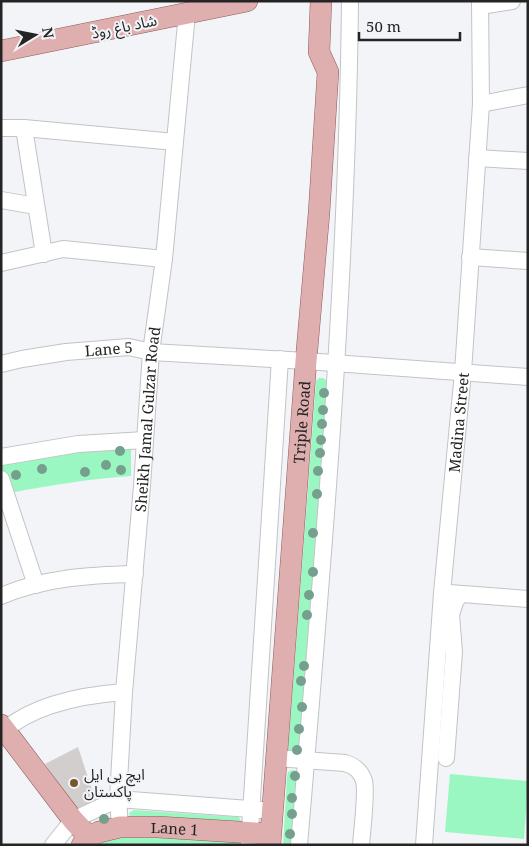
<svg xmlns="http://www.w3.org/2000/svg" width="529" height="846" viewBox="0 0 529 846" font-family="'Noto Serif','Noto Sans Arabic',serif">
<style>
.green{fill:#9bf7c2}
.building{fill:#d2cecd}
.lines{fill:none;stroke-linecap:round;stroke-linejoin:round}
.minor-casing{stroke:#c1c4c6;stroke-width:18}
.major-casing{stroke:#905b5b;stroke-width:22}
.minor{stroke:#fff;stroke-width:16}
.major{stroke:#dfaeae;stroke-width:21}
.tree{fill:#75a08e}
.poi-dot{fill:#77572d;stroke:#f2f4f7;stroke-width:2}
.labels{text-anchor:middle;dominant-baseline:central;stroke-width:4;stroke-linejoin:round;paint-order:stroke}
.street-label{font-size:15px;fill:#242425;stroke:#f2f4f7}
.poi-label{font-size:15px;fill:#242425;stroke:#f2f4f7;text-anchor:start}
</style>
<rect width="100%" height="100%" fill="#f2f4f7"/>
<g class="green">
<polygon points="319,378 323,378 329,382 303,752 288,752 316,381"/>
<path d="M131,445V476C90,479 50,485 10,493L1,467V461Z"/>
<polygon points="292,770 298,771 294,845 283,845 287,777 288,772"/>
<polygon points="450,774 528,781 524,839 445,832"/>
<polygon points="134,810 239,817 241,821 241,824 130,817 129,813"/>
<polygon points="104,835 244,841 244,845 90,845"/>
</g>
<polygon class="building" points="78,747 96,802 75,809 45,764"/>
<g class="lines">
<g class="minor-casing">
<g id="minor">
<polyline points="480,6 512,1"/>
<polyline points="481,104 528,95"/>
<polyline points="1,128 24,128 175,142"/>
<polyline points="24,128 44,254"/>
<polyline points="477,158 528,161"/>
<polyline points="1,200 36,206"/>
<polyline points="470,257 528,261"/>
<polyline points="1,263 63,249 164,259"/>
<path id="s1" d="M1,364L22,359L66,352L129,347L151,352L306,361L528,377"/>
<polyline points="1,457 78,444 145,440"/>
<polyline points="1,479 36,585"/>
<polyline points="449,593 528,599"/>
<path d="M1,596C43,578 89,575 135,574"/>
<path d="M1,733C33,704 83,695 124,692"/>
<path d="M276,758L345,763C355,766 361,771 364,781C367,791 362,832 361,845"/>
<polyline points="446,758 454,652 451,615 455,602 460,594"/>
<path id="s2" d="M120,827L118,799L124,692L142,486L151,352L164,259L187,13"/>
<polyline points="53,845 73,820 118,799 262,810"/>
<polyline points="249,845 280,359"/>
<path d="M299,845C323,564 347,283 350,1"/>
<path id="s3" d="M424,845L442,593L463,372L481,104L480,1"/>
</g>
</g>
<g class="major-casing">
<g id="major">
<polyline points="1,51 247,1"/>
<polyline points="1,725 73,820 89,837"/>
<path id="s4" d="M82,845L89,837L99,832L120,827H158L270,834"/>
<path id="s5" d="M270,845L306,361L319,213L328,72L319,52L321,1"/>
</g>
</g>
<use href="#minor" class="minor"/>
<use href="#major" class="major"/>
</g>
<g class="tree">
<circle cx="324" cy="393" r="5"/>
<circle cx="323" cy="410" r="5"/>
<circle cx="322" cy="424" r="5"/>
<circle cx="321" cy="440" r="5"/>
<circle cx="120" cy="451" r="5"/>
<circle cx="320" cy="453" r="5"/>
<circle cx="106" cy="465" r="5"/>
<circle cx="42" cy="469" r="5"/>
<circle cx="121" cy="470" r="5"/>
<circle cx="318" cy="471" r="5"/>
<circle cx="85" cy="472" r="5"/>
<circle cx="16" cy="475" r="5"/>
<circle cx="317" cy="494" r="5"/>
<circle cx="313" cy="533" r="5"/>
<circle cx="313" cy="572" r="5"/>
<circle cx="309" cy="595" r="5"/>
<circle cx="307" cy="615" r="5"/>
<circle cx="304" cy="666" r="5"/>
<circle cx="301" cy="681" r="5"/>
<circle cx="302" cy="707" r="5"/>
<circle cx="299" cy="729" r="5"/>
<circle cx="297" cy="750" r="5"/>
<circle cx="295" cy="776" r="5"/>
<circle cx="292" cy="798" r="5"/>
<circle cx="292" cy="814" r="5"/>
<circle cx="104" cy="819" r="5"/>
<circle cx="290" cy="834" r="5"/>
</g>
<circle class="poi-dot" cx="74" cy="783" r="5"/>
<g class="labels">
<g class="street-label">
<text transform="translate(124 26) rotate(-12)">شاد باغ روڈ</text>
<text stroke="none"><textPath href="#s1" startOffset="109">Lane 5</textPath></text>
<text stroke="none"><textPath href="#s2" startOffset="409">Sheikh Jamal Gulzar Road</textPath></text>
<text stroke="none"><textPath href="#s5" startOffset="424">Triple Road</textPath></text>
<text stroke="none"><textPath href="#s3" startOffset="424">Madina Street</textPath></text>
<text stroke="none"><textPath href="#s4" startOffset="98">Lane 1</textPath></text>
</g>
<g class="poi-label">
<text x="84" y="774">ایچ بی ایل<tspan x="84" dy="17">پاکستان</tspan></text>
</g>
</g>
<rect width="529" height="846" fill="none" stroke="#242425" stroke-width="5"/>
<g transform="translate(35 35) rotate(80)" stroke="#f2f4f7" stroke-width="4" paint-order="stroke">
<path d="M0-4L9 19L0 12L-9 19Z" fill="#242425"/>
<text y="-8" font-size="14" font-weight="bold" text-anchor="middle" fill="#242425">N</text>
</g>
<path d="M359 32v8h101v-8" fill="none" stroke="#242425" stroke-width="2.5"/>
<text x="366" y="32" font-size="15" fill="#242425" stroke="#f2f4f7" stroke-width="4" paint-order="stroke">50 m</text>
</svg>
